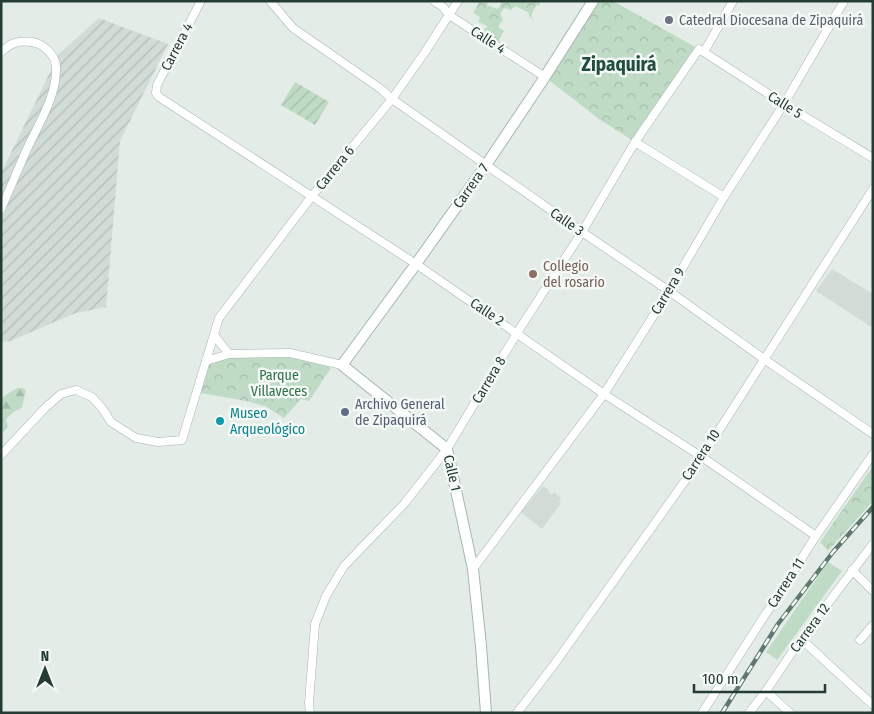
<svg xmlns="http://www.w3.org/2000/svg" width="874" height="714" viewBox="0 0 874 714" font-family="'Fira Sans Condensed',sans-serif">
<style>
.built{fill:#d2dcd7}
.industrial{fill:url(#industrial-furrows)}
.forest{fill:url(#forest-firs)}
.park{fill:url(#park-crowns)}
.garden{fill:url(#garden-furrows)}
.pitch{fill:#bfdbc6}
.lines{fill:none;stroke-linecap:round;stroke-linejoin:round}
.street-casing{stroke:#a7b4af;stroke-width:9}
.secondary-casing{stroke:#a3b7b0;stroke-width:12}
.street{stroke:#fff;stroke-width:8}
.secondary{stroke:#fff;stroke-width:10}
.rail-casing{stroke:#5f7871;stroke-width:4.5}
.rail{stroke:#f4f9f6;stroke-width:2.5;stroke-dasharray:8;stroke-linecap:butt}
.worship-dot{fill:#6b7280;stroke:#f4f9f6;stroke-width:2}
.education-dot{fill:#8d6e63;stroke:#f4f9f6;stroke-width:2}
.service-dot{fill:#5c6f8a;stroke:#f4f9f6;stroke-width:2}
.culture-dot{fill:#0f9aa8;stroke:#f4f9f6;stroke-width:2}
.labels{text-anchor:middle;dominant-baseline:central;stroke-width:5;stroke-linejoin:round;paint-order:stroke}
.worship-label{font-size:14px;fill:#5b616d;stroke:#f4f9f6;text-anchor:start}
.street-label{font-size:14px;fill:#253c35;stroke:#f4f9f6}
.education-label{font-size:14px;fill:#785e54;stroke:#f4f9f6;text-anchor:start}
.park-label{font-size:14px;fill:#327048;stroke:#f4f9f6}
.service-label{font-size:14px;fill:#4e5e75;stroke:#f4f9f6;text-anchor:start}
.culture-label{font-size:14px;fill:#0d838f;stroke:#f4f9f6;text-anchor:start}
.district-label{font-size:19px;font-weight:bold;fill:#224d41;stroke:#f4f9f6}
</style>
<defs>
<pattern id="industrial-furrows" width="10" height="10" patternUnits="userSpaceOnUse" patternTransform="scale(1.25)"><rect width="10" height="10" fill="#d2dcd7"/><path d="M-1 1l2-2M0 10L10 0M9 11l2-2" fill="none" stroke="#b4beb9"/></pattern>
<pattern id="forest-firs" width="22" height="20" patternUnits="userSpaceOnUse" patternTransform="scale(1.25)"><rect width="22" height="20" fill="#bfdbc6"/><path d="M5 1l3.5 6h-7zM16 11l3.5 6h-7z" fill="#a4bdab"/></pattern>
<pattern id="park-crowns" width="20" height="18" patternUnits="userSpaceOnUse" patternTransform="scale(1.25)"><rect width="20" height="18" fill="#bfdbc6"/><path d="M2 6a3 3 0 1 1 6 0M12 15a3 3 0 1 1 6 0" fill="none" stroke="#a4bdab"/></pattern>
<pattern id="garden-furrows" width="10" height="10" patternUnits="userSpaceOnUse" patternTransform="scale(1.25)"><rect width="10" height="10" fill="#bfdbc6"/><path d="M-1 1l2-2M0 10L10 0M9 11l2-2" fill="none" stroke="#a4bdab"/></pattern>
</defs>
<rect width="100%" height="100%" fill="#e4ece8"/>
<g class="built">
<polygon points="832,269 873,294 873,328 816,291"/>
<polygon points="543,486 549,490 548,492 552,495 554,492 561,498 559,502 561,503 542,529 521,512"/>
</g>
<polygon class="industrial" points="99,18 168,44 120,141 106,307 76,313 10,341 1,342 1,173 59,54"/>
<polygon class="forest" points="17,388 23,388 26,390 22,408 15,411 6,419 8,426 3,432 1,431 1,399 4,396"/>
<g class="park">
<polygon points="480,1 489,1 487,5 498,9 502,1 537,1 540,4 539,6 536,5 531,16 533,18 533,19 529,16 529,13 515,6 511,10 504,8 500,14 503,19 498,27 504,31 497,44 482,34 487,26 478,22 480,17 473,13"/>
<polygon points="593,1 613,1 699,49 635,142 599,119 545,77"/>
<polygon points="227,356 290,356 331,368 309,401 301,399 284,418 267,407 251,402 201,393 209,365"/>
<polygon points="873,466 873,501 828,551 820,542"/>
</g>
<polygon class="garden" points="295,82 329,102 315,125 281,105"/>
<polygon class="pitch" points="828,562 842,571 777,660 766,652"/>
<g class="lines">
<g class="street-casing">
<g id="street">
<polyline points="201,1 157,85 156,93 159,97 416,264 604,394 702,457 816,536"/>
<polyline points="270,1 293,28 381,89 392,99 582,232 669,291 764,359 873,434"/>
<polyline points="434,1 443,7 449,15 545,77"/>
<path d="M1,52C11,43 18,40 32,42C44,44 56,55 56,68C57,96 38,125 27,149C18,169 10,189 1,209"/>
<polyline points="704,52 733,1"/>
<polyline points="635,142 724,197"/>
<polyline points="214,335 229,354"/>
<polyline points="206,361 229,354 290,353 342,365"/>
<polyline points="1,455 46,407 61,394 76,390 92,397 102,408 111,422 136,438 158,442 182,440 219,318 312,196 392,99 425,52 458,1"/>
<polyline points="473,569 604,394 669,291 724,197 784,104 844,1"/>
<polyline points="852,570 873,591"/>
<polyline points="801,639 873,705"/>
<polyline points="860,640 873,625"/>
<polyline points="766,691 790,713"/>
<polyline points="310,713 309,703 315,624 326,596 344,566 404,504 447,449 517,333 582,232 635,142 699,49 784,104 873,158"/>
<polyline points="517,713 553,666 702,457 873,189"/>
<polyline points="702,713 816,536 873,454"/>
<polyline points="749,713 766,691 801,639 873,544"/>
</g>
</g>
<g class="secondary-casing">
<polyline id="secondary" points="486,713 481,646 473,569 447,449 342,365 416,264 486,165 541,83 593,1"/>
</g>
<use href="#street" class="street"/>
<use href="#secondary" class="secondary"/>
<g class="rail-casing">
<polyline id="rail" points="722,713 778,624 833,552 873,507"/>
</g>
<use href="#rail" class="rail"/>
</g>
<circle class="worship-dot" cx="669" cy="20" r="5"/>
<circle class="education-dot" cx="533" cy="274" r="5"/>
<circle class="service-dot" cx="345" cy="412" r="5"/>
<circle class="culture-dot" cx="220" cy="421" r="5"/>
<g class="labels">
<g class="worship-label">
<text x="679" y="20">Catedral Diocesana de Zipaquirá</text>
</g>
<g class="street-label">
<text transform="translate(488 40) rotate(33)">Calle 4</text>
<text transform="translate(177 47) rotate(-62)">Carrera 4</text>
<text transform="translate(785 105) rotate(32)">Calle 5</text>
<text transform="translate(335 168) rotate(-51)">Carrera 6</text>
<text transform="translate(471 186) rotate(-55)">Carrera 7</text>
<text transform="translate(567 222) rotate(35)">Calle 3</text>
<text transform="translate(668 291) rotate(-59)">Carrera 9</text>
<text transform="translate(487 312) rotate(34)">Calle 2</text>
<text transform="translate(489 380) rotate(-59)">Carrera 8</text>
<text transform="translate(701 455) rotate(-57)">Carrera 10</text>
<text transform="translate(452 473) rotate(77)">Calle 1</text>
<text transform="translate(786 583) rotate(-57)">Carrera 11</text>
<text transform="translate(810 628) rotate(-54)">Carrera 12</text>
</g>
<g class="education-label">
<text x="543" y="266">Collegio<tspan x="543" dy="16">del rosario</tspan></text>
</g>
<g class="park-label">
<text x="279" y="375">Parque<tspan x="279" dy="16">Villaveces</tspan></text>
</g>
<g class="service-label">
<text x="355" y="404">Archivo General<tspan x="355" dy="16">de Zipaquirá</tspan></text>
</g>
<g class="culture-label">
<text x="230" y="413">Museo<tspan x="230" dy="16">Arqueológico</tspan></text>
</g>
<g class="district-label">
<text x="619" y="64">Zipaquirá</text>
</g>
</g>
<rect width="874" height="714" fill="none" stroke="#253c35" stroke-width="5"/>
<g transform="translate(45 669)" stroke="#f4f9f6" stroke-width="4" paint-order="stroke">
<path d="M0-4L9 19L0 12L-9 19Z" fill="#253c35"/>
<text y="-8" font-size="14" font-weight="bold" text-anchor="middle" fill="#253c35">N</text>
</g>
<path d="M694 684v8h131v-8" fill="none" stroke="#253c35" stroke-width="2.5"/>
<text x="702" y="684" font-size="15" fill="#253c35" stroke="#f4f9f6" stroke-width="4" paint-order="stroke">100 m</text>
</svg>
